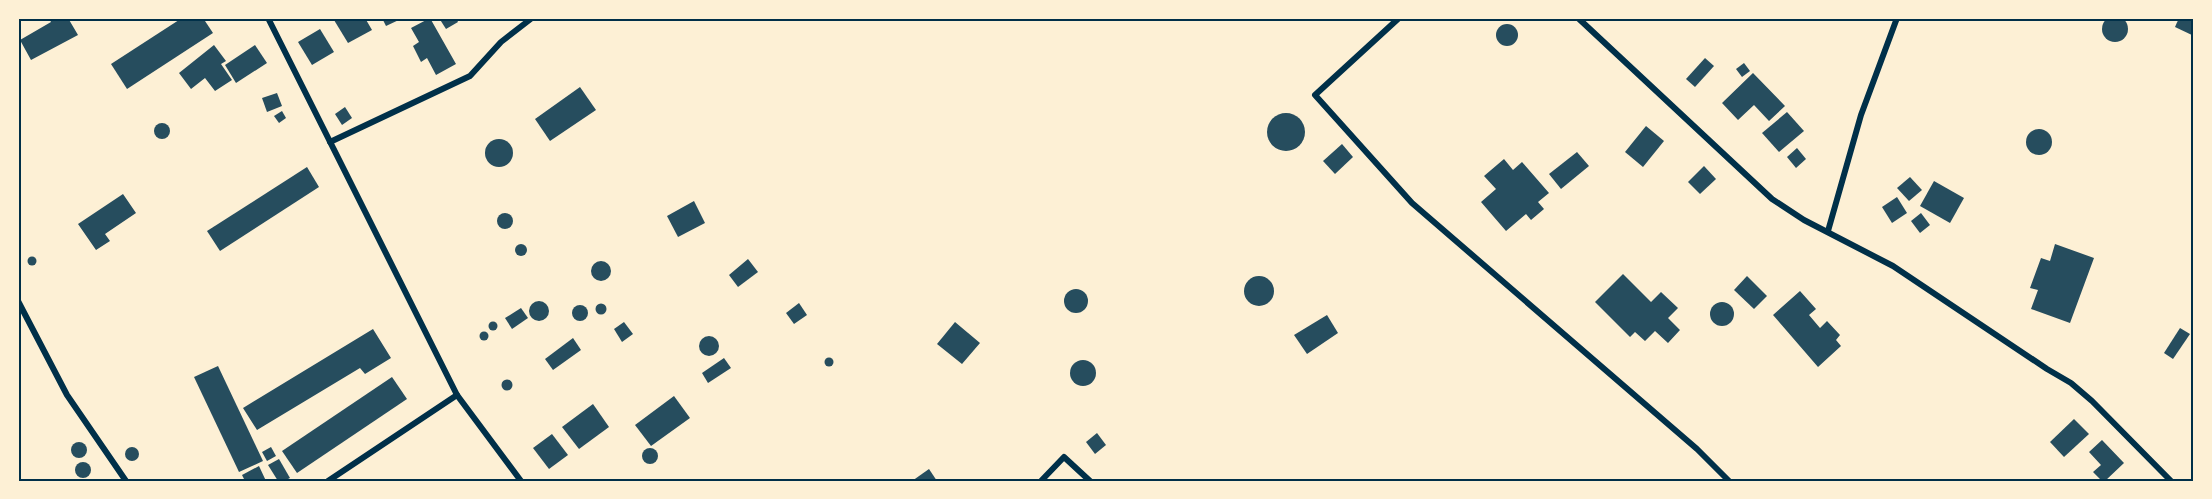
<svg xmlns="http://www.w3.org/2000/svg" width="2212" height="499" viewBox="0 0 2212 499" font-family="Karla,sans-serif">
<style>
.building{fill:#264d5e}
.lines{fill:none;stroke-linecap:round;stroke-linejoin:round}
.minor{stroke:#003049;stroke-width:6}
.neatline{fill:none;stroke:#003049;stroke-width:2}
</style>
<rect width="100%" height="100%" fill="#fdf0d5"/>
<g class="building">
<circle cx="2115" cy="29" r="13"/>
<polygon points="49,18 68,18 78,35 31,60 20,40 51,22"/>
<polygon points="182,18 203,18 213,33 127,89 111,64"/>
<polygon points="338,18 365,18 372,30 348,43 334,20"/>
<polygon points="382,18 403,18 386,26"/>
<polygon points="430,18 456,64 436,75 427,58 421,62 413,46 419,42 411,28"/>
<polygon points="439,18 456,18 458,22 446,29"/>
<polygon points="2179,18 2194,18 2194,36 2175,27"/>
<circle cx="1507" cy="35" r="11"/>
<polygon points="320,29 334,52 312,65 298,42"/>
<polygon points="214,45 226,61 221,64 232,80 215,91 205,78 191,89 179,73"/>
<polygon points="255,45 267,63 236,83 225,65"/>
<polygon points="1705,58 1714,66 1695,87 1686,79"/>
<polygon points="1744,63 1750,71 1742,77 1736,69"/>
<polygon points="1753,73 1785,106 1769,121 1754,105 1738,120 1722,103"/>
<polygon points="580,87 596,110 550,141 535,119"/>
<polygon points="277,93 282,106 267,112 262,98"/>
<polygon points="345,107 352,118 342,125 335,114"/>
<polygon points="282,111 286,118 279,123 274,116"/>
<polygon points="1787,112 1804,131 1779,152 1762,133"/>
<circle cx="1286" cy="132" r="19"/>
<circle cx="162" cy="131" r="8"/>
<polygon points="1646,126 1664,141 1643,167 1625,152"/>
<circle cx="2039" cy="142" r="13"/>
<circle cx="499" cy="153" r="14"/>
<polygon points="1342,144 1353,157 1335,174 1323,161"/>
<polygon points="1797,148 1806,159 1796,168 1787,157"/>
<polygon points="1577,152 1589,166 1561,189 1549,174"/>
<polygon points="1504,159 1513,170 1522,162 1549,193 1538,202 1544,209 1531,220 1526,214 1506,231 1481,202 1496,189 1484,176"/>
<polygon points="1704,166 1716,179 1700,194 1688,182"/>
<polygon points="307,167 319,187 220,251 207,231"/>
<polygon points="1910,177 1922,190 1909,201 1897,188"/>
<polygon points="1934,181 1964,198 1950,223 1920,206"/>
<polygon points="123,194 136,213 105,234 110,241 96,250 78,224"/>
<polygon points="1897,197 1907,213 1892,223 1882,207"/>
<polygon points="694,201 705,223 678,237 667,216"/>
<polygon points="1921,213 1930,225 1920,233 1911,221"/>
<circle cx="505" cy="221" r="8"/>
<polygon points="2055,244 2094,258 2070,323 2031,309 2038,290 2030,288 2041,258 2050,261"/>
<circle cx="521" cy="250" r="6"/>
<circle cx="32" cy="261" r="4.5"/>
<polygon points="748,259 758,272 738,287 729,275"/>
<circle cx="601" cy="271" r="10"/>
<polygon points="1623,274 1651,302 1661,292 1678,308 1668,318 1680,330 1668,343 1655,331 1645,341 1635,332 1630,337 1595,302"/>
<polygon points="1747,276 1767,296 1754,309 1734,290"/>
<circle cx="1259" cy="291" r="15"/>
<circle cx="1076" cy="301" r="12"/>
<polygon points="1800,291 1816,309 1809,315 1820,328 1827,321 1840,335 1836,340 1841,346 1818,367 1773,315"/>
<circle cx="539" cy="311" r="10"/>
<circle cx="1722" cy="314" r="12"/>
<polygon points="799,303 807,315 794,324 786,313"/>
<circle cx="601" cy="309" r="5.5"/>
<circle cx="580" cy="313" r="8"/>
<polygon points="521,308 528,318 512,329 505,318"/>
<polygon points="1327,315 1338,333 1307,354 1294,335"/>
<circle cx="493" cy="326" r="4.5"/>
<polygon points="624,322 633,334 622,342 614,329"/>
<polygon points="955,322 980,343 962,364 937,344"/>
<polygon points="2180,328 2190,334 2173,359 2164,353"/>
<polygon points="373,329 391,358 365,374 360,368 257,430 243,408"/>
<circle cx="484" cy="336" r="4.5"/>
<circle cx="709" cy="346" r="10"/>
<polygon points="573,338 581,350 553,370 545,359"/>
<circle cx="829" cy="362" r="4.5"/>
<polygon points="724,358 731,368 708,383 702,373"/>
<circle cx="1083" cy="373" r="13"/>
<polygon points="218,366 263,461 239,472 194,377"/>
<polygon points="392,377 407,399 297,473 282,451"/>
<circle cx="507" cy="385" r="5.5"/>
<polygon points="674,396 690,418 651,446 635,425"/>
<polygon points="593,404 609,427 579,449 562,427"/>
<polygon points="2074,419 2089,434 2064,457 2050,442"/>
<polygon points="1097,433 1106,445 1095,454 1086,442"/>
<polygon points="552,434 568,455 549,469 533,448"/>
<polygon points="2102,440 2124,463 2105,481 2102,481 2093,472 2101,465 2089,452"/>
<circle cx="79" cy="450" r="8"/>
<circle cx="132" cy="454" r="7"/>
<polygon points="271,447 276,456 267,461 262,452"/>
<circle cx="650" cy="456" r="8"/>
<polygon points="279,459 290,478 284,481 278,481 268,465"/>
<circle cx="83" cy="470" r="8"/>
<polygon points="259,466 266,481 245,481 242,475"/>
<polygon points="929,469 937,481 912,481"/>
</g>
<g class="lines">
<g class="minor">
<polyline points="268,18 457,395 521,481"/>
<polyline points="1399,18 1315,95 1412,203 1697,449 1729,481"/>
<polyline points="1578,18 1772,199 1804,220 1893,266 2047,369 2071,383 2092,401 2171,481"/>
<polyline points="330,142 470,76 501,42 532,18"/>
<polyline points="1828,231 1861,115 1897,18"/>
<polyline points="18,301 67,395 126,481"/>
<polyline points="328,481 457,395"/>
<polyline points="1041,481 1064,457 1090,481"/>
</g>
</g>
<rect width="2212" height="499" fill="none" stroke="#fdf0d5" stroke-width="39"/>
<rect x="20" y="20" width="2172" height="460" class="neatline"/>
</svg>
